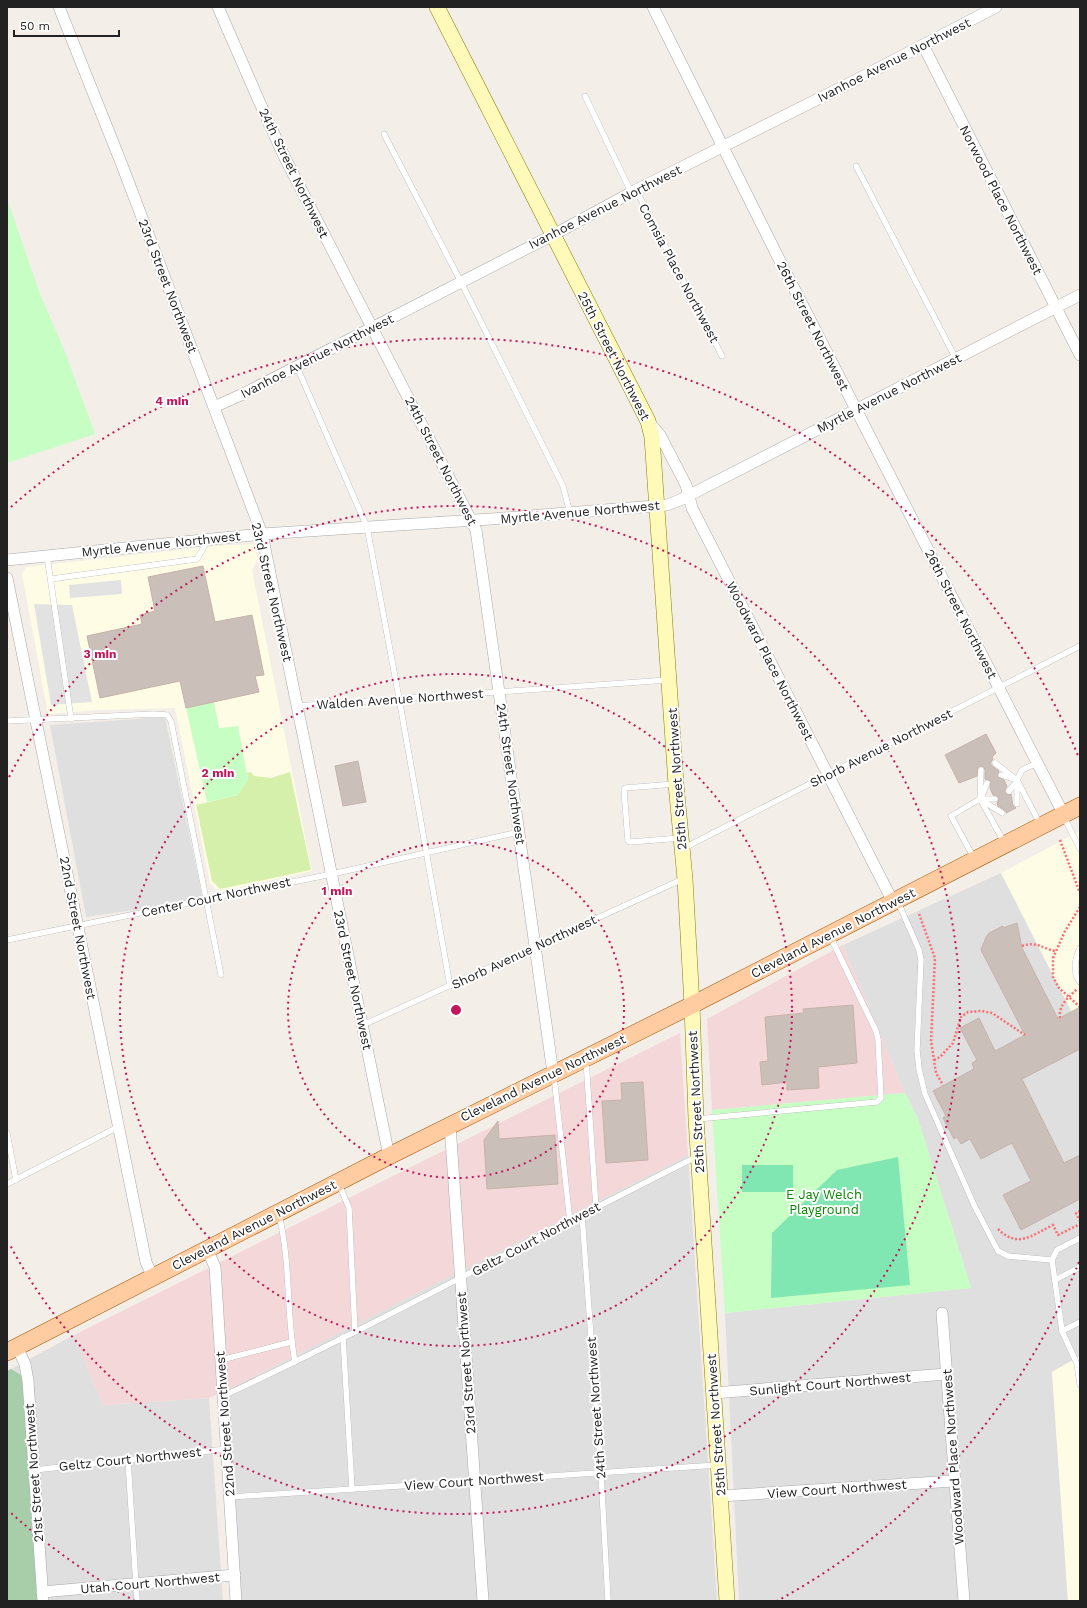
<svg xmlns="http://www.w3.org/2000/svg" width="1087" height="1608" viewBox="0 0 1087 1608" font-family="'Work Sans',sans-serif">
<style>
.residential{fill:#e0dfdf}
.commercial{fill:#f4d7d9}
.education{fill:#fffce5}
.grass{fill:#d5f0ab}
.cemetery{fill:#a7cea8}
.park{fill:#c6fec3}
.pitch{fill:#80e7b3}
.parking{fill:#e2e2e2}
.building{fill:#cbbfba;stroke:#c6b2a9}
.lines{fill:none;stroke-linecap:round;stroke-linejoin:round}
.lane-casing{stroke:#a9a9a9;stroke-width:6}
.street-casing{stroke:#a9a9a9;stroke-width:12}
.secondary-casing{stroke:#828000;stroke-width:16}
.primary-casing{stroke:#a05700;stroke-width:18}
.path{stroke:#ff6d70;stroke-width:2.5;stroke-dasharray:2 2;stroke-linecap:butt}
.lane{stroke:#fff;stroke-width:5.5}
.street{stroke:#fff;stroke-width:11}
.secondary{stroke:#fffaba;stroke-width:15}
.primary{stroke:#ffcba1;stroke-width:17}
.ring{fill:none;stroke:#c2185b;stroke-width:2;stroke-dasharray:2 4}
.labels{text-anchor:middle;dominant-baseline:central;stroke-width:4;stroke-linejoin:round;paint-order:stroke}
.street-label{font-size:13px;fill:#222;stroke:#fff}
.park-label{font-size:13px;fill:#088703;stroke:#fff}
.centre{fill:#c2185b;stroke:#fff;stroke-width:2}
.ring-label{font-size:12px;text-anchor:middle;font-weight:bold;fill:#c2185b;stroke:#fff;stroke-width:4;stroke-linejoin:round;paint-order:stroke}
</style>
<rect width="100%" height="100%" fill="#f3eee8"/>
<g class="residential">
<polygon points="165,717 203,900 86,917 50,725"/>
<polygon points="1001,873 1080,1028 1080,1356 1052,1372 1068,1601 739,1601 725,1313 971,1288 918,1119 905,1093 843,945"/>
<polygon points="688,1155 717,1601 241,1601 227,1390"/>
<polygon points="74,1335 103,1405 209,1398 223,1601 38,1601 23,1376 11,1369"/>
</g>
<g class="commercial">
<polygon points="843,945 905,1093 712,1110 707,1019"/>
<polygon points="680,1033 688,1155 227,1390 209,1398 103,1405 74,1335"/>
</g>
<g class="education">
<polygon points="254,544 258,559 252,570 312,871 219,892 210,883 175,708 97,710 48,714 22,574 26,567 214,546"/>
<polygon points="1080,831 1080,1028 1001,873"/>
<polygon points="1080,1356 1080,1601 1068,1601 1052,1372"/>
</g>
<polygon class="grass" points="251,772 254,776 271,778 290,772 311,870 220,889 212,881 196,805 238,795 248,779 247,773"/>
<polygon class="cemetery" points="11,1369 23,1376 38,1601 7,1601 7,1371"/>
<g class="park">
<polygon points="7,199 40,294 65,352 95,434 7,463"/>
<polygon points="214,702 219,728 238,726 248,779 238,795 207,802 186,708"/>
<polygon points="905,1093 918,1119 971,1288 725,1313 712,1110"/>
</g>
<g class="pitch">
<polygon points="898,1157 910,1285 771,1298 772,1233 837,1170"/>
<rect x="742" y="1165" width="51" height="27"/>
</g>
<g class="parking">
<polygon points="121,580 122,594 70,598 69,585"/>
<polygon points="34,604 72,605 92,702 51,705"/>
</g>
<g class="building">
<polygon points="203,566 215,622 252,615 264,675 255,676 259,692 186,708 180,681 100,698 87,636 142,624 140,615 155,611 148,577"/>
<polygon points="986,734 996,753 992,757 993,759 991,762 991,765 999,771 997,776 1004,780 1007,786 1005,790 1005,793 1008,795 1011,794 1013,806 1016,808 1006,813 1006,811 998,806 997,803 999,799 998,797 993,795 990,788 991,781 985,779 985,770 984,767 981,766 978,767 977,776 959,783 945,755"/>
<polygon points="358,761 366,802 343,806 335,766"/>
<polygon points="1017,923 1022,948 1058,1019 1080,1007 1080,1049 1022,1079 1064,1163 1080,1155 1080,1199 1021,1230 1003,1195 1031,1181 1012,1143 981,1159 970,1139 961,1144 957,1137 954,1139 943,1118 946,1116 933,1091 974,1069 972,1063 977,1060 960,1028 979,1018 995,1051 1025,1035 981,950 986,937 989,933 1003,926 1003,928"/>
<polygon points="853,1005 857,1063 818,1067 819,1088 787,1090 787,1082 762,1085 760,1062 768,1061 765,1017 804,1013 803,1009"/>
<polygon points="643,1082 648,1160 606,1163 602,1101 622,1100 621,1083"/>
<polygon points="498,1121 499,1139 555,1135 558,1184 487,1189 484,1140"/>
</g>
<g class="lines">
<g class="lane-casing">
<g id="lane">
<polyline points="585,96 631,192"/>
<polyline points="384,134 461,282 563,486 570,513"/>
<polyline points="856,166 956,359"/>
<polyline points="636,190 722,356"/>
<polyline points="297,367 367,527 399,698 450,986"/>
<polyline points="47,556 71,719"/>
<polyline points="51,579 197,559 208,540"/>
<polyline points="297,706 668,680"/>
<polyline points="7,721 154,714 167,715 171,721 221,975"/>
<polyline points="995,763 1017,780 1022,770 1037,763"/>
<polyline points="981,770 980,799 1004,842"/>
<polyline points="1001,775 1017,780 1040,824"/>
<polyline points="675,784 625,788 624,790 628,841 630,842 681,838"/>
<polyline points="1009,791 1017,781"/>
<polyline points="982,796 987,783"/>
<polyline points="980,799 1002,813"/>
<polyline points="1017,804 1017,781"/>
<polyline points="1064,817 1080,849"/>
<polyline points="684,848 1080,646"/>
<polyline points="974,858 951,816 980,799 995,799"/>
<polyline points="898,902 919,950 921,960 917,1050 919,1069 925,1094 974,1205 998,1251 1008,1256 1052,1260"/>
<polyline points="7,940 332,874 519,832"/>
<path d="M1080,948C1075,958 1072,973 1080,982"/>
<polyline points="363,1025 683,879"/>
<polyline points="586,1060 596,1208"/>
<polyline points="554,1076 570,1222"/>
<polyline points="697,1119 877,1102 881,1098 878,1039 876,1031 830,936"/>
<polyline points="7,1133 16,1180"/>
<polyline points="7,1184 118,1127"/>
<polyline points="339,1184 349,1208 355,1332"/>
<path d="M279,1215C291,1264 286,1313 295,1362"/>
<polyline points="582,1215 601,1473 608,1601"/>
<polyline points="1080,1238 1057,1250 1052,1260 1062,1331 1077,1364 1080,1385"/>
<polyline points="1055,1280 1080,1267"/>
<polyline points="1062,1331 1080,1322"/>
<polyline points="343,1337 352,1489"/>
<polyline points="221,1360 291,1342"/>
<path d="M223,1396C384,1321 539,1235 698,1156"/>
<polyline points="128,1460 137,1601"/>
<polyline points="34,1470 227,1449"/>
<polyline points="230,1497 718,1465"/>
</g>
</g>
<g class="street-casing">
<g id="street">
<polyline points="59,7 122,165 262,534 389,1156"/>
<polyline points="218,7 259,101 285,158 476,530 553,1073"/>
<polyline points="653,7 782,265 1064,815"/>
<polyline points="923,45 1080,355"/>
<polyline points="214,407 243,394 553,235 636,190 852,82 996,7"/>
<polyline points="650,423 660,435 686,485 692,508 893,902"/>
<polyline points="7,560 262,534 491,519 667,505 680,500 1080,295"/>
<polyline points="7,578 146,1262 153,1277"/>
<polyline points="450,1125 483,1601"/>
<polyline points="207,1249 215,1267 236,1601"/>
<polyline points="942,1313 964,1601"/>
<polyline points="17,1347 25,1364 28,1381 43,1601"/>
<polyline points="714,1393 946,1374"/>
<polyline points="721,1496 954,1481"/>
<polyline points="42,1592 235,1575"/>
</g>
</g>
<g class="secondary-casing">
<polyline id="secondary" points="437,7 648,421 652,437 676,784 685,879 692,1005 696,1119 727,1601"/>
</g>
<g class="primary-casing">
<polyline id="primary" points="7,1352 389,1156 692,1005 1080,806"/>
</g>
<g class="path">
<polyline points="1060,840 1080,893"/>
<polyline points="1080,907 1065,931 1053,958 1053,977 1059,988 1080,1007"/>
<polyline points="919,914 935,958 931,1041 936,1073 943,1085"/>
<path d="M1022,946C1037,941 1041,948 1055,951"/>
<path d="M1060,1018C1058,1005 1069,997 1077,989"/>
<polyline points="934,1060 940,1057 953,1043 961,1017 968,1012 982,1011 992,1013 1025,1035"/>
<polyline points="1080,1211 1076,1213 1080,1221"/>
<path d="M998,1229C1018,1249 1032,1235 1053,1225L1058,1235L1080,1224"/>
</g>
<use href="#lane" class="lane"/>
<use href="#street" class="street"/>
<use href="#secondary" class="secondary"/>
<use href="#primary" class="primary"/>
</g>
<g class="ring">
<circle cx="456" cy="1010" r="168"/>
<circle cx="456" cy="1010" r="336"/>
<path d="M9 777A504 504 0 1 1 9 1243"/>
<path d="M1079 1262A672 672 0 0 1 777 1601M135 1601A672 672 0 0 1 11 1513M11 507A672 672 0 0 1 1079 758"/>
</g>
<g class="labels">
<g class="street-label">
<text transform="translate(894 60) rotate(-27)">Ivanhoe Avenue Northwest</text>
<text transform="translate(294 173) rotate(64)">24th Street Northwest</text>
<text transform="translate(1001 200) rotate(63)">Norwood Place Northwest</text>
<text transform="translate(605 207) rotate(-27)">Ivanhoe Avenue Northwest</text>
<text transform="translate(679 273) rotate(62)">Comsia Place Northwest</text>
<text transform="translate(168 286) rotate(69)">23rd Street Northwest</text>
<text transform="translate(813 326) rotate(63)">26th Street Northwest</text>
<text transform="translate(317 356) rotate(-27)">Ivanhoe Avenue Northwest</text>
<text transform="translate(614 356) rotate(63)">25th Street Northwest</text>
<text transform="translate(889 393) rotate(-27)">Myrtle Avenue Northwest</text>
<text transform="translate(441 461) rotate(63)">24th Street Northwest</text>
<text transform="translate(580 512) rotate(-5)">Myrtle Avenue Northwest</text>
<text transform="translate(161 544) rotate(-6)">Myrtle Avenue Northwest</text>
<text transform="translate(272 592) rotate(77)">23rd Street Northwest</text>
<text transform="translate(961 614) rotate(63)">26th Street Northwest</text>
<text transform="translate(770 661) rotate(63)">Woodward Place Northwest</text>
<text transform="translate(400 699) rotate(-4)">Walden Avenue Northwest</text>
<text transform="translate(881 748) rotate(-27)">Shorb Avenue Northwest</text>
<text transform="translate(511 774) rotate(82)">24th Street Northwest</text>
<text transform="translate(677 779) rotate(-94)">25th Street Northwest</text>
<text transform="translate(216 897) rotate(-12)">Center Court Northwest</text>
<text transform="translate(78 928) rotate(79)">22nd Street Northwest</text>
<text transform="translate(833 933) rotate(-27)">Cleveland Avenue Northwest</text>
<text transform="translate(524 952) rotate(-25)">Shorb Avenue Northwest</text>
<text transform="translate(353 980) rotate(78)">23rd Street Northwest</text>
<text transform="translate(543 1078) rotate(-26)">Cleveland Avenue Northwest</text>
<text transform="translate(696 1102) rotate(-93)">25th Street Northwest</text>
<text transform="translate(254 1225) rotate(-27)">Cleveland Avenue Northwest</text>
<text transform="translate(536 1239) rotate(-28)">Geltz Court Northwest</text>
<text transform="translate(466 1363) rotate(-94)">23rd Street Northwest</text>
<text transform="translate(830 1384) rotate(-5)">Sunlight Court Northwest</text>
<text transform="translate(596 1408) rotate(-94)">24th Street Northwest</text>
<text transform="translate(225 1424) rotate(-94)">22nd Street Northwest</text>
<text transform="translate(716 1425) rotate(-94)">25th Street Northwest</text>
<text transform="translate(953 1457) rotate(-94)">Woodward Place Northwest</text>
<text transform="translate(130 1459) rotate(-6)">Geltz Court Northwest</text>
<text transform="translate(34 1473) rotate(-94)">21st Street Northwest</text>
<text transform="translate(474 1481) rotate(-4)">View Court Northwest</text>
<text transform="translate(837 1489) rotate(-4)">View Court Northwest</text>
<text transform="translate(150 1583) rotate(-5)">Utah Court Northwest</text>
</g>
<g class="park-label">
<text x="824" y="1194">E Jay Welch<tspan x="824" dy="15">Playground</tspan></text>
</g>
</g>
<circle cx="456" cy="1010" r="6" class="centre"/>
<g class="ring-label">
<text x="172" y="405">4 min</text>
<text x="100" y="658">3 min</text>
<text x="218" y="777">2 min</text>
<text x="337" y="895">1 min</text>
</g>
<rect width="1087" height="1608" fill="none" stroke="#222222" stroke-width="16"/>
<path d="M14 30v6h105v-6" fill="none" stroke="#222222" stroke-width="2"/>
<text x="20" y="30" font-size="12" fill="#222222" stroke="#ffffff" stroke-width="3" paint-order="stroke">50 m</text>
</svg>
